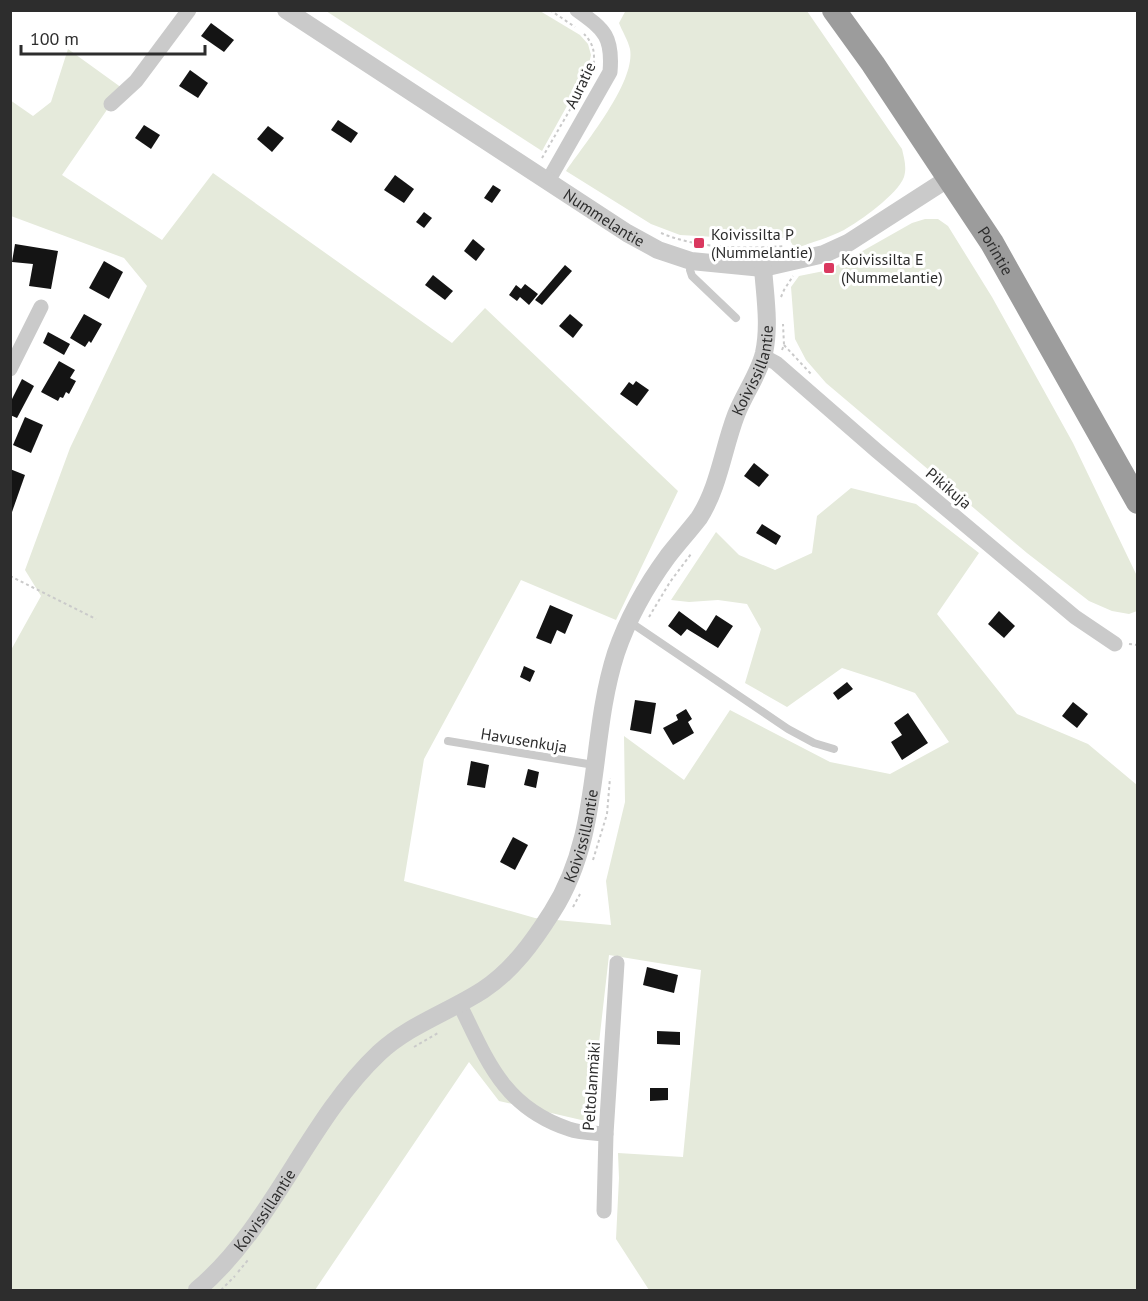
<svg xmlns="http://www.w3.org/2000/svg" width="1148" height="1301" viewBox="0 0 1148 1301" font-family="'PT Sans',sans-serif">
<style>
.green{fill:#e5eadb}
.building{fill:#141414}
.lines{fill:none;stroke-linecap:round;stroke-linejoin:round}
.path{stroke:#cacaca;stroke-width:2;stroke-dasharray:3 3;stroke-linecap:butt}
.service{stroke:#cacaca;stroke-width:8}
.minor{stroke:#cacaca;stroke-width:15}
.tertiary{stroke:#cacaca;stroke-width:18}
.trunk{stroke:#9c9c9c;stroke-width:24}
.poi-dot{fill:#da385f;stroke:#fff;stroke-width:2}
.labels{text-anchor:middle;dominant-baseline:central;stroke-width:6;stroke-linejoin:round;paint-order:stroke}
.street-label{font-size:16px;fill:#2d2d2d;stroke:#fff}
.poi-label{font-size:16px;fill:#2d2d2d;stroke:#fff;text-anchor:start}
</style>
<rect width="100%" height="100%" fill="#fff"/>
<g class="green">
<path d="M626,10L807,11L902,149C904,158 907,167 904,177C898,194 860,221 844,230C829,238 811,242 795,249L788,237L770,240L680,235L651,224L566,171C585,143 636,82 630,49C628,40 622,31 619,23Z"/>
<polygon points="326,11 540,11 580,35 588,44 591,55 588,68 542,151"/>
<polygon points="68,49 122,88 62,175 162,240 213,173 452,343 485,308 678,491 616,620 521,580 424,759 404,881 535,918 611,925 606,881 625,802 624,736 684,780 730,710 830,762 890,774 949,742 915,693 879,680 842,668 787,707 745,683 761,629 747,604 718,600 689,602 671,600 716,532 739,555 775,570 812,553 817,516 851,488 916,504 979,553 937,614 1017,714 1088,744 1137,785 1137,1290 649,1290 616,1239 619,1178 618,1153 683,1157 701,970 609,955 590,1122 499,1101 469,1062 315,1290 11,1290 11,650 41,596 25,570 70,448 147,286 124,258 11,216 10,100 33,116 51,102"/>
<polygon points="925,219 938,219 948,226 992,297 1073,443 1137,576 1137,611 1129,614 1112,611 1089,601 1027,553 826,383 806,360 795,339 791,287 799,276 829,270 912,223"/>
</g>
<g class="building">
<polygon points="211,23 234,40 224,52 201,36"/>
<polygon points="190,70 208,83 198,98 179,86"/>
<polygon points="338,120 358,133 351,143 331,130"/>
<polygon points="144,125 160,135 151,149 135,138"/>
<polygon points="268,126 284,138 272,152 257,139"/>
<polygon points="395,175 414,189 404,203 384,190"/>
<polygon points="493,185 501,190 492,203 484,198"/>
<polygon points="424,212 432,218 424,228 416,222"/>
<polygon points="473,239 485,249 476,261 464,251"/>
<polygon points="15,244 58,251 51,289 29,286 33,264 12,262"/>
<polygon points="104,261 123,272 109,299 89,288"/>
<polygon points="565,265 572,271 542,305 535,300"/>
<polygon points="433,275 453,291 445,300 425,285"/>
<polygon points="525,284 538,294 529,305 520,297 517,301 509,295 516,285 521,289"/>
<polygon points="84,314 102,324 91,343 89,341 85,347 70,338"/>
<polygon points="570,314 583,325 573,338 559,326"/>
<polygon points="48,332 70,344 64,355 43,343"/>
<polygon points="59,361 75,370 70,378 76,381 69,394 66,392 63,398 60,397 58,401 41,392"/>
<polygon points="22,379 34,386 17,418 10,415 10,403"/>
<polygon points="636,381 649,390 637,406 620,394 629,382 633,385"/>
<polygon points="25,417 43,425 31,453 13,445"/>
<polygon points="754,463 769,475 759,487 744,476"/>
<polygon points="10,469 25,475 12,512 10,512"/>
<polygon points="762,524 781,536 776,545 756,533"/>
<polygon points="550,605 573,615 565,634 557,630 551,644 536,638"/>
<polygon points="679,611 706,631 716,615 733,626 718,648 687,629 681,636 668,626"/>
<polygon points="999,611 1015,626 1004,638 988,624"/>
<polygon points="524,666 535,671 530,682 520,677"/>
<polygon points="847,682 853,689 838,700 833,693"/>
<polygon points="635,700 656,703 651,734 630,730"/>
<polygon points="1073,702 1088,714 1077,728 1062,716"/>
<polygon points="686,709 692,719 688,722 694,733 673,745 663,728 678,720 676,715"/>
<polygon points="908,713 928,743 902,760 891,742 902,735 894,723"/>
<polygon points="471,761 489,765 485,788 467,785"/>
<polygon points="528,769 539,772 536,788 524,785"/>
<polygon points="513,837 528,845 515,870 500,862"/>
<polygon points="647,967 678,975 674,993 643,985"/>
<polygon points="657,1031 680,1032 680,1045 657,1044"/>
<polygon points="650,1088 668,1088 668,1100 650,1101"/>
</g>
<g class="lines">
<g class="path">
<polyline points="550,10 575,27"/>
<path d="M542,158L593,70C595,55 595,45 584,34"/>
<path d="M661,233C699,249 745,249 785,246"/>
<polyline points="781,297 784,290 793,276"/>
<polyline points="784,345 811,374"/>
<polyline points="782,350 784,345 783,324"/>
<polyline points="10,576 96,619"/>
<polyline points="649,617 670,582 691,554"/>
<polyline points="1129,644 1138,645"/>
<polyline points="593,860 607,814 610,778"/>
<polyline points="573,907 580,894"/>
<polyline points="414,1047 438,1033"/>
<polyline points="238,1272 248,1260"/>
<polyline points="221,1290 235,1276"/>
</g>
<g class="service">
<polyline points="691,262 690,270 692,276 736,318"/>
<polyline points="630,622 788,729 814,743 834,749"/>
<polyline points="448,741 594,765"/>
</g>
<g class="minor">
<polyline points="111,104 136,81 189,10"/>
<path d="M548,181L610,72C613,37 605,30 577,10"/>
<polyline points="763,356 776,363 877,451 1075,617 1115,644"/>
<polyline points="10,369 41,307"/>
<path d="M459,1003C487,1060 503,1107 569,1129C580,1133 594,1133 606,1134"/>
<polyline points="604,1211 606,1134 617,963"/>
</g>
<g class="tertiary">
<path id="s1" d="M286,10L627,233L658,250L691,261L763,268L824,254L848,243L949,178"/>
<path id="s2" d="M197,1290C274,1225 306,1122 379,1053C409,1025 449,1012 483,990C513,970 533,942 552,912C603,832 588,740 616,653C628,618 646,586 668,556C678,543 689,531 699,518C719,487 723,449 736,415C744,394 759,374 764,353C770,325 765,296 763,268"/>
</g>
<path class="trunk" id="s3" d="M834,10L873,64L992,243L1138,502"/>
</g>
<g class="poi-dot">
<rect x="693" y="237" width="12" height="12" rx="3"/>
<rect x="823" y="262" width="12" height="12" rx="3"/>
</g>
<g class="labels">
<g class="street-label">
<text transform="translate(580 85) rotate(-64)">Auratie</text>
<text stroke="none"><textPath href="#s1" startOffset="380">Nummelantie</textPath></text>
<text stroke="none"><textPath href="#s3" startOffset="290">Porintie</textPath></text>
<text stroke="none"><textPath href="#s2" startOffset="1113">Koivissillantie</textPath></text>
<text transform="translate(949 488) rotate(40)">Pikikuja</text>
<text transform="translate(524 740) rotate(9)">Havusenkuja</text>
<text stroke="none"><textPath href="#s2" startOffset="609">Koivissillantie</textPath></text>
<text transform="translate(591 1086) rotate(-86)">Peltolanmäki</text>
<text stroke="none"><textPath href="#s2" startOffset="105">Koivissillantie</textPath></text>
</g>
<g class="poi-label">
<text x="711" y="234">Koivissilta P<tspan x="711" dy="18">(Nummelantie)</tspan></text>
<text x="841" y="259">Koivissilta E<tspan x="841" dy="18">(Nummelantie)</tspan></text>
</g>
</g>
<rect width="1148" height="1301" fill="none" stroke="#2d2d2d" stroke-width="24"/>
<path d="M21 45v9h184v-9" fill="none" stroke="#2d2d2d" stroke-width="3"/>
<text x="30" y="45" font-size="18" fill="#2d2d2d" stroke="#ffffff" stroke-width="4.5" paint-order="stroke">100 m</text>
</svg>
